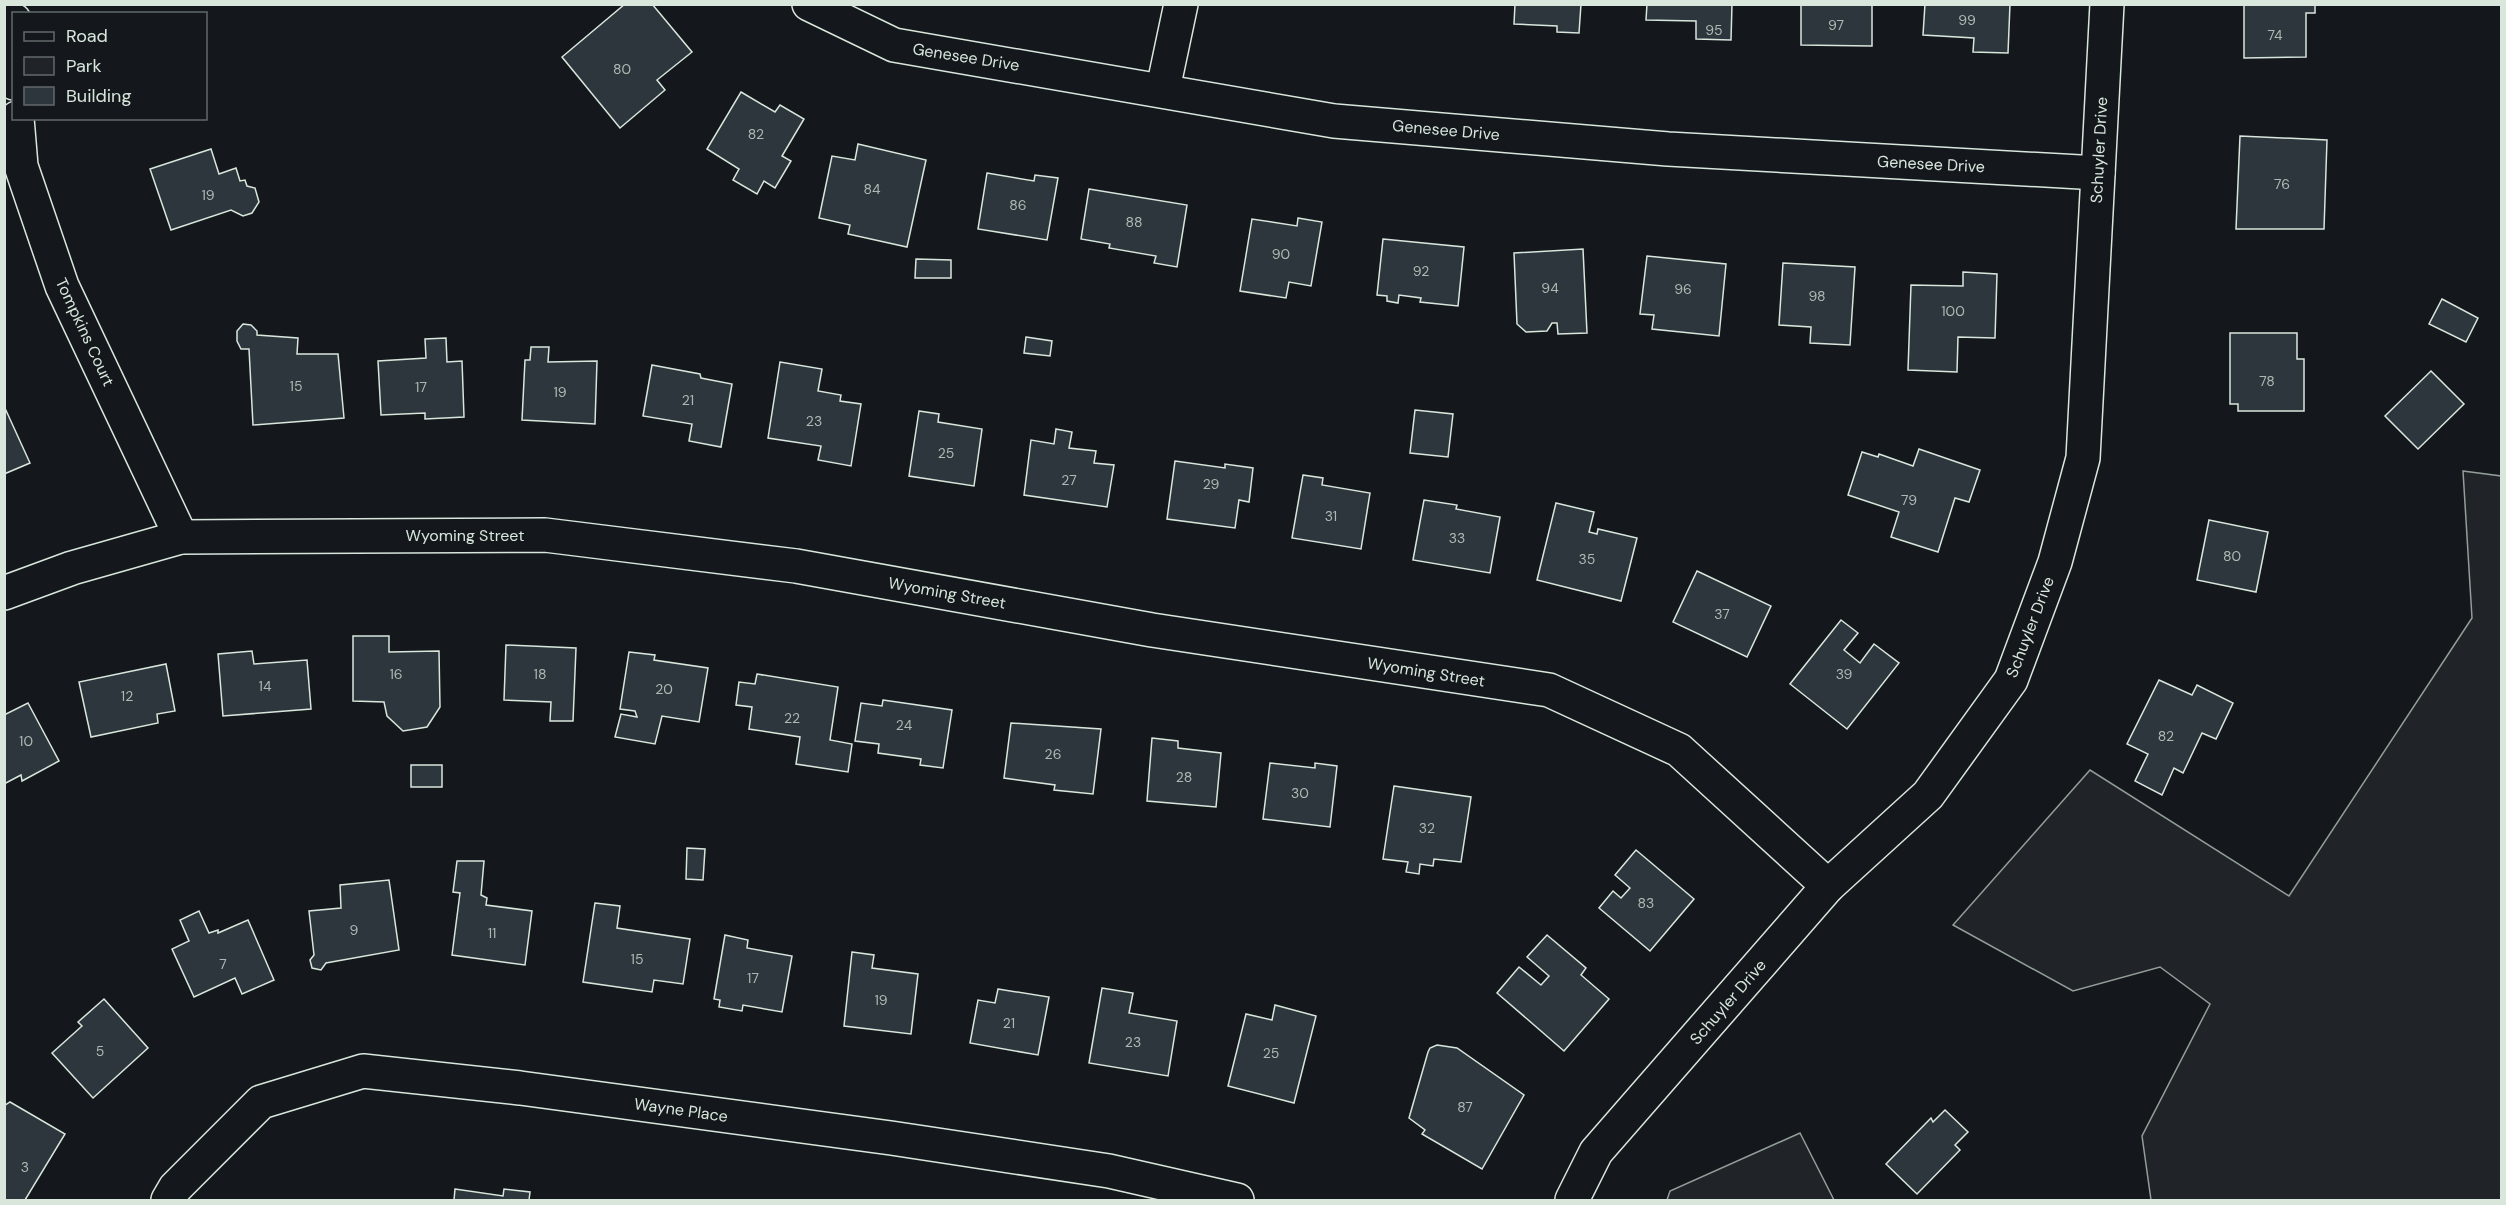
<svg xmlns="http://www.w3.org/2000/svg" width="2506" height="1205" viewBox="0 0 2506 1205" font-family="'DM Sans',sans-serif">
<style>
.green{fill:#202428;stroke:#939e99;stroke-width:1.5}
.building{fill:#2c363c;stroke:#d8e6dc;stroke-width:1.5}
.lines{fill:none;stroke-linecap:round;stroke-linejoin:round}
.minor-casing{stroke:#d8e6dc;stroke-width:36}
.minor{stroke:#14181c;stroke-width:33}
.labels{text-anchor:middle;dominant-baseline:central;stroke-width:4.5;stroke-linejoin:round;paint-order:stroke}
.number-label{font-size:14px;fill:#adbab4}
.street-label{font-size:16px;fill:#d8e6dc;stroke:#14181c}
</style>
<rect width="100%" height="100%" fill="#14181c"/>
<g class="green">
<polygon points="2463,471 2501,476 2501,1200 2151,1200 2142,1136 2210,1004 2160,967 2073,991 1953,925 2090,770 2289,896 2472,618"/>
<polygon points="1800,1133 1834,1200 1667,1200 1670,1191"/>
</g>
<g class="building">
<polygon points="625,4 652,4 692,52 657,80 665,90 620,128 562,57"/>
<polygon points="1515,4 1581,4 1579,33 1557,32 1557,26 1514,24"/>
<polygon points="1647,4 1732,4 1731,40 1696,39 1696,21 1646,20"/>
<polygon points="1801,4 1872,4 1872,46 1801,45"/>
<polygon points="1925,4 2010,4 2008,53 1973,52 1974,38 1923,35"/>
<polygon points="2244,4 2315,4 2315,13 2306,13 2306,57 2244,58"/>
<polygon points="741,92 775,112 780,105 804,119 782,156 791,161 775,188 764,181 757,194 733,180 739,169 707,149"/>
<polygon points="2240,136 2327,140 2324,229 2236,229"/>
<polygon points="858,144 926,160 907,247 848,234 850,225 819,218 832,156 855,160"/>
<polygon points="211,149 219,174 236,168 240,181 245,180 247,186 255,188 259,202 252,213 243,216 231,210 171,230 150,169"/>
<polygon points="987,173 1034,181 1035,175 1058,178 1047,240 978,229"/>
<polygon points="1089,189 1187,205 1177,267 1154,263 1156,256 1109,248 1110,244 1081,239"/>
<polygon points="1298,218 1322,222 1311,286 1289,282 1286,298 1240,291 1252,219 1297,226"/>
<polygon points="1383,239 1464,247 1458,306 1420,302 1421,298 1399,295 1398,303 1387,301 1387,296 1377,295"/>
<polygon points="1583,249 1587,333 1558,334 1557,323 1552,323 1547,331 1526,332 1517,324 1514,253"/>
<polygon points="1647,256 1726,264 1719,336 1652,329 1654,315 1640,314"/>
<polygon points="916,259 951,260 951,278 915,278"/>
<polygon points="1783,263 1855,267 1850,345 1810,343 1811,327 1779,325"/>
<polygon points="1963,272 1997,274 1995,338 1958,337 1957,372 1908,370 1911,285 1963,286"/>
<polygon points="2442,299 2478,318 2466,342 2429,324"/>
<polygon points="243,324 251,325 257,331 257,335 298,338 297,354 338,354 344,418 253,425 249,349 241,349 237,341 237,331"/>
<polygon points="2230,333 2297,333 2297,359 2304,359 2304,411 2238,411 2238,404 2230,404"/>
<polygon points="1026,337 1052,341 1050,356 1024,353"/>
<polygon points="446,338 447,362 462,361 464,417 425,419 425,413 381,415 378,361 426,358 425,339"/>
<polygon points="531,347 549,347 548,362 597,361 595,424 522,420 525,360 530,360"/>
<polygon points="780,362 822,369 818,391 841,395 840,401 861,404 851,466 818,460 821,446 768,438"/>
<polygon points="652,365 700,374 701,378 732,384 721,447 689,441 692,424 643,416"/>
<polygon points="2431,371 2464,404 2418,449 2385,416"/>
<polygon points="4,406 30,463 4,474"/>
<polygon points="1415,410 1453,414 1448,457 1410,453"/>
<polygon points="919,411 939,414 938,422 982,429 974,486 909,476"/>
<polygon points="1056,429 1072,432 1069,448 1096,451 1094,463 1114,465 1107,507 1024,495 1031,440 1054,444"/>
<polygon points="1919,449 1980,470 1969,502 1955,498 1938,552 1891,537 1899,512 1848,495 1862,452 1878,457 1879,454 1913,466"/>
<polygon points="1175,461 1225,468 1225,464 1253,468 1249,502 1239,500 1235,528 1167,519"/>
<polygon points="1303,475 1323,478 1322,485 1370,493 1361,549 1292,538"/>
<polygon points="1424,500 1457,505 1456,509 1500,517 1490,573 1413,560"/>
<polygon points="1556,503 1594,512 1589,532 1597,534 1598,529 1637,538 1621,601 1537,580"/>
<polygon points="2209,520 2268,532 2256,592 2197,580"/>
<polygon points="1697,571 1771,606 1747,657 1673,622"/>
<polygon points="1841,620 1858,633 1844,650 1860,663 1874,644 1899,663 1847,729 1790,684"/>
<polygon points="353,636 389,636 389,652 439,651 440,707 427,727 403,731 387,716 384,702 353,701"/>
<polygon points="506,645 576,648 573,721 550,721 551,702 504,700"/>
<polygon points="252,651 254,664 307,660 311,709 223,716 218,654"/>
<polygon points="629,652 655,655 654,660 708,668 699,722 662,716 655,744 615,737 621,714 637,717 635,711 620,709"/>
<polygon points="166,664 175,711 157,714 158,723 91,737 79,682"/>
<polygon points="757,674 838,687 830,740 852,744 848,772 796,764 800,737 749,729 752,707 736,705 739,682 755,684"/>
<polygon points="2159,680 2192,695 2197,685 2233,703 2216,739 2202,733 2183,773 2174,768 2162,795 2135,781 2148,754 2127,744"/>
<polygon points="883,700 952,710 943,768 920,765 921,759 878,753 879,744 855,741 861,703 882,706"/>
<polygon points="28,703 59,761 22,781 21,775 4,784 4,715"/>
<polygon points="1011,723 1101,729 1093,794 1054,790 1055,785 1004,778"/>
<polygon points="1152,738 1178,741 1178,748 1221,753 1216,807 1147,801"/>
<polygon points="1270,763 1315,768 1315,763 1337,766 1330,827 1263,819"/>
<rect x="411" y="765" width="31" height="22"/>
<polygon points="1394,786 1471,797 1461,862 1434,859 1433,866 1420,864 1419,874 1406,872 1408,862 1383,859"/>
<polygon points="687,848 705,849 703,880 686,879"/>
<polygon points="1636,850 1694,899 1650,951 1599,908 1613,891 1621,898 1630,888 1615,875"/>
<polygon points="457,861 484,861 481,895 487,898 486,905 532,911 525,965 452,955 460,893 453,892"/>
<polygon points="389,880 399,950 326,963 321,970 312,968 310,960 314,955 309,911 341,908 340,885"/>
<polygon points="595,903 620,906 617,928 690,939 683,984 654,980 652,992 583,982"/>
<polygon points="199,911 209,933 218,930 218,933 248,920 274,980 242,994 235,978 194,997 172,949 189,941 180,920"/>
<polygon points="725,935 748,940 747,948 792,956 782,1012 743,1005 742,1011 719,1007 720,1000 714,999"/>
<polygon points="1547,935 1586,968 1581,975 1609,999 1564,1051 1497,993 1519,967 1541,985 1549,976 1527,957"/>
<polygon points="852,952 874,955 872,968 918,974 911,1034 844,1026"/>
<polygon points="1102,988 1133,993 1129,1013 1177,1021 1168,1076 1089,1063"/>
<polygon points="998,989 1049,997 1038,1055 970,1043 978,1000 995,1003"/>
<polygon points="104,999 148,1048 93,1098 52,1053 82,1026 78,1022"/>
<polygon points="1275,1005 1316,1016 1294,1103 1228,1086 1246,1014 1272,1020"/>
<polygon points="1437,1045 1457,1048 1524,1095 1482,1169 1422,1134 1425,1130 1409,1118 1428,1052 1430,1048"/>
<polygon points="10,1102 65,1134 25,1200 4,1200 4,1106"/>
<polygon points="1945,1110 1968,1132 1955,1145 1960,1150 1917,1194 1886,1164 1931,1118 1933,1122"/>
<polygon points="455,1189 503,1196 504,1189 530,1192 529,1200 454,1200"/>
</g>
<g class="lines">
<g class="minor-casing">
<g id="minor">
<polyline points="809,4 894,45 1334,121 1668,149 2098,173"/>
<polyline points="14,20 11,51 14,83"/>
<polyline points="1163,89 1181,4"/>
<polyline points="17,118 21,166 62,286 181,537"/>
<polyline points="4,593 72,568 181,537 545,535 796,566 1152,630 1549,690 1679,750 1828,886"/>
<polyline points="168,1200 175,1188 261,1102 363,1071 520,1088 891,1138 1109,1171 1237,1200"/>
<polyline points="1572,1200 1596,1152 1828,886 1928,795 2011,680 2055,562 2083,458 2107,4"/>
</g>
</g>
<use href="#minor" class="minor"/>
</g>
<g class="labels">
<g class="number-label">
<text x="1967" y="20">99</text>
<text x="1836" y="25">97</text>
<text x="1714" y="30">95</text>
<text x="2275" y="35">74</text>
<text x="622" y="69">80</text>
<text x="756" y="134">82</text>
<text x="2282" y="184">76</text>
<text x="872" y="189">84</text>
<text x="208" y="195">19</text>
<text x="1018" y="205">86</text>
<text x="1134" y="222">88</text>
<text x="1281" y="254">90</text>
<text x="1421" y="271">92</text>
<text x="1550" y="288">94</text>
<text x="1683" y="289">96</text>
<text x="1817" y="296">98</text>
<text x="1953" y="311">100</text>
<text x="2267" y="381">78</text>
<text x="296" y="386">15</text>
<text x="421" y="387">17</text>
<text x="560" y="392">19</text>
<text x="688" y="400">21</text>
<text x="814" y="421">23</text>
<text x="946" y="453">25</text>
<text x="1069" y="480">27</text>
<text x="1211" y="484">29</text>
<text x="1909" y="500">79</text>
<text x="1331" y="516">31</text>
<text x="1457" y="538">33</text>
<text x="2232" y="556">80</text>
<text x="1587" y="559">35</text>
<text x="1722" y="614">37</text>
<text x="396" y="674">16</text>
<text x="540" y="674">18</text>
<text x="1844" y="674">39</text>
<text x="265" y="686">14</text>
<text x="664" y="689">20</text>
<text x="127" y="696">12</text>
<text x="792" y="718">22</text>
<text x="904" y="725">24</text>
<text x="2166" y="736">82</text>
<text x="26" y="741">10</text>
<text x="1053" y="754">26</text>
<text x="1184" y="777">28</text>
<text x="1300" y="793">30</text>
<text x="1427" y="828">32</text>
<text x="1646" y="903">83</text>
<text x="354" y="930">9</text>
<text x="492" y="933">11</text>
<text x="637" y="959">15</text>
<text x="223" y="964">7</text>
<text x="753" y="978">17</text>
<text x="881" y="1000">19</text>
<text x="1009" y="1023">21</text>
<text x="1133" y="1042">23</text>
<text x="100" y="1051">5</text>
<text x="1271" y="1053">25</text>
<text x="1465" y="1107">87</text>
<text x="25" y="1167">3</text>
</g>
<g class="street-label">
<text transform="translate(966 57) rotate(9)">Genesee Drive</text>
<text transform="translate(1446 130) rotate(5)">Genesee Drive</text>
<text transform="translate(2099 150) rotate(-87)">Schuyler Drive</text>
<text transform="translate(1931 164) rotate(3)">Genesee Drive</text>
<text transform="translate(85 332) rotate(65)">Tompkins Court</text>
<text x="465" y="535">Wyoming Street</text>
<text transform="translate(947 593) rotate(10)">Wyoming Street</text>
<text transform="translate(2030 627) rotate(-69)">Schuyler Drive</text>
<text transform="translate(1426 672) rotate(9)">Wyoming Street</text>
<text transform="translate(1728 1002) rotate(-49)">Schuyler Drive</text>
<text transform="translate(681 1110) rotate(8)">Wayne Place</text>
</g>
</g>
<rect width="2506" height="1205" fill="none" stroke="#d8e6dc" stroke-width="12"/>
<rect x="12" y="12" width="195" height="108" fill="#14181c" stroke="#626a69" stroke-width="1.5"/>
<rect x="24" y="32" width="30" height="9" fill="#14181c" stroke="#626a69" stroke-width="1.5"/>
<text x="66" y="42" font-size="18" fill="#d8e6dc">Road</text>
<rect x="24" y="57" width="30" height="18" fill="#202428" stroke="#626a69" stroke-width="1.5"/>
<text x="66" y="72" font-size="18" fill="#d8e6dc">Park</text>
<rect x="24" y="87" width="30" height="18" fill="#2c363c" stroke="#626a69" stroke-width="1.5"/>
<text x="66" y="102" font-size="18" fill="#d8e6dc">Building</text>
</svg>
